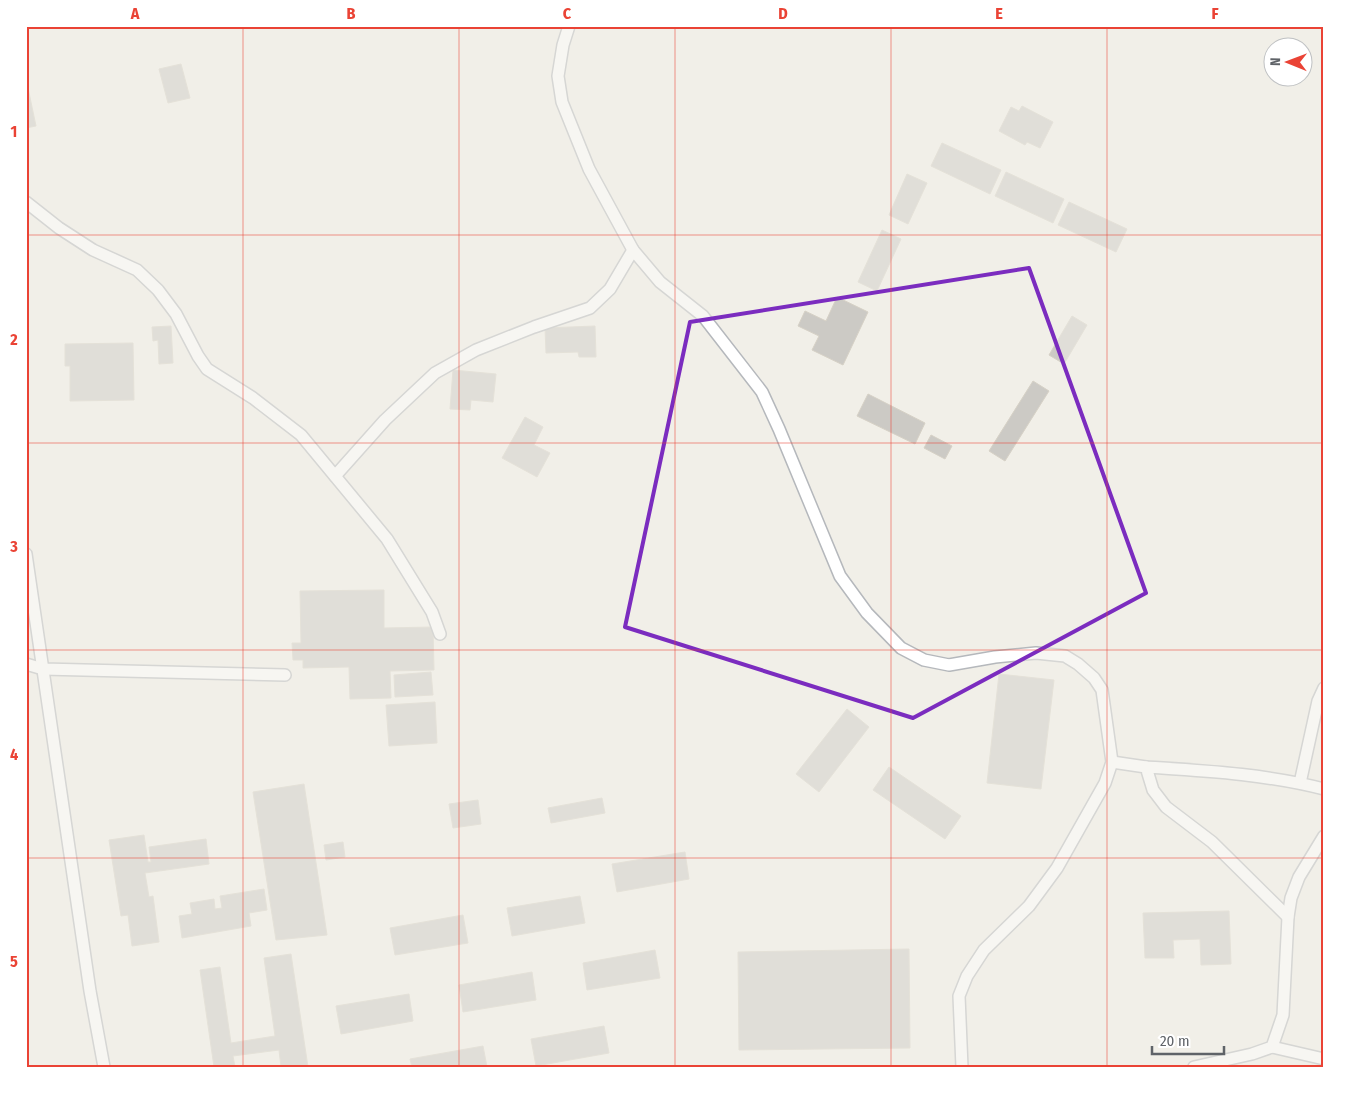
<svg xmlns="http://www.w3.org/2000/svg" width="1350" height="1093" viewBox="0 0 1350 1093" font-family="'Fira Sans Condensed',sans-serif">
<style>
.building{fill:#cccac5;stroke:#d6d1c6}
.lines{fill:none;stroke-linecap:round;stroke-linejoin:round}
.service-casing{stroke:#b5b8bc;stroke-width:14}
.service{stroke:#fff;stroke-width:11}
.marked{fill:none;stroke:#7b2cbf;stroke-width:4;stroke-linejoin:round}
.grid{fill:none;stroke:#ea4335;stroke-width:1;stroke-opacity:0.55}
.neatline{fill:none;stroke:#ea4335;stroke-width:2}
.grid-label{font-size:16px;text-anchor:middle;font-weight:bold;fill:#ea4335}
</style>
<rect width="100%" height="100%" fill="#f1efe8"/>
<g class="building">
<polygon points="181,64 190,98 168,103 159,69"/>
<polygon points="26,88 28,88 36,126 26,128"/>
<polygon points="1022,106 1053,122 1040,148 1027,142 1025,145 999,131 1011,107 1019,111"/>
<polygon points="942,143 1001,170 990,194 931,166"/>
<polygon points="1006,172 1064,199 1053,223 995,196"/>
<polygon points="907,174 927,183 908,224 889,215"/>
<polygon points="1069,202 1127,229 1116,252 1058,225"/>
<polygon points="882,230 901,239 877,291 858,282"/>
<polygon points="837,297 868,312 843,365 812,350 819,336 798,326 805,311 826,321"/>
<polygon points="1072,316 1087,325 1064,364 1049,355"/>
<polygon points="171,326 173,363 159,364 158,340 153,341 152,327"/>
<polygon points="595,326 596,357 579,357 578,352 546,353 545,328"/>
<polygon points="133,343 134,400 70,401 70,366 65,366 65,344"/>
<polygon points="453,370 496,374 493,402 471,400 470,410 450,409"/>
<polygon points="1033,381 1049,391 1005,461 989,451"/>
<polygon points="868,394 925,423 915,444 857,416"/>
<polygon points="525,417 543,427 534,445 550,453 537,477 502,458"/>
<polygon points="931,435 952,446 945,459 924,448"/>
<polygon points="384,590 384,628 433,627 434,670 390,671 391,698 350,699 349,667 303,668 303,660 293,660 292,643 301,643 300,591"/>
<polygon points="431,672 433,695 395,697 394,675"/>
<polygon points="999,674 1054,680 1041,789 987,783"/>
<polygon points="435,702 437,743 389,746 386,705"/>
<polygon points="847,709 869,727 819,792 796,774"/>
<polygon points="889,767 961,816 945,839 873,790"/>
<polygon points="304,784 327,935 276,940 253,792"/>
<polygon points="602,798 605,813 551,823 548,808"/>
<polygon points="478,800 481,824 453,828 449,804"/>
<polygon points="144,835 148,862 151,862 149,847 206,839 209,864 145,873 149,897 153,896 159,942 132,946 128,915 121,916 109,840"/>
<polygon points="343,842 345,857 326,860 324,845"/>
<polygon points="685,852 689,879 617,892 612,864"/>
<polygon points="264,889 267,910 249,913 251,926 182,938 179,916 192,914 190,903 214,899 215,909 222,908 220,896"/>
<polygon points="580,896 585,923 512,936 507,908"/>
<polygon points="1229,911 1231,964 1201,965 1200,939 1173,940 1174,958 1145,958 1143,913"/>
<polygon points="463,915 468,943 395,955 390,928"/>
<polygon points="909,949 910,1048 739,1050 738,952"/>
<polygon points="655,950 660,978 587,990 583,963"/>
<polygon points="291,954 308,1067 281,1067 279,1050 233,1056 235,1067 214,1067 200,970 220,967 231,1043 275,1036 264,958"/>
<polygon points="532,972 536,1000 463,1012 459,985"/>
<polygon points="409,994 413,1021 341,1034 336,1006"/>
<polygon points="604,1026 609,1053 536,1066 531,1039"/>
<polygon points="483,1046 487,1067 412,1067 410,1059"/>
</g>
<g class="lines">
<g class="service-casing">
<g id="service">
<polyline points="569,26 563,45 558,76 562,102 589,169 633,250 660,282 703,316 762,392 779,429 840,576 867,613 901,648 924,660 949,665 995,657 1036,653 1065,656 1078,664 1094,678 1102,690 1112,762 1105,783 1057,868 1029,906 984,950 967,976 959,996 962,1067"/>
<polyline points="26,202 59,228 93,250 137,270 158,290 176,314 198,356 207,369 253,398 301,435 387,539 432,612 440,634"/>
<polyline points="335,476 385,420 435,373 476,350 534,327 590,308 610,289 633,250"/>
<polyline points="26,554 90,991 104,1067"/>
<polyline points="26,664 43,669 285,675"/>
<polyline points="1112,762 1146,767 1153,790 1166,807 1212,842 1288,917"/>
<path d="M1146,767C1206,771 1265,774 1324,789"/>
<polyline points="1300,783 1318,701 1324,688"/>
<polyline points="1272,1047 1324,1059"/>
<polyline points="1194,1067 1252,1054 1272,1047 1283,1015 1288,917 1291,898 1299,877 1324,836"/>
</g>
</g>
<use href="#service" class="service"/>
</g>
<path d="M0 0H1350V1093H0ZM1029,268L1146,593L913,718L625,627L690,322Z" fill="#f1efe8" fill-opacity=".55" fill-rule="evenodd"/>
<path class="marked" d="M1029,268L1146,593L913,718L625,627L690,322Z"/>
<path class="grid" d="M243,26V1067M459,26V1067M675,26V1067M891,26V1067M1107,26V1067M26,235H1324M26,443H1324M26,650H1324M26,858H1324"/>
<rect width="1350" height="1093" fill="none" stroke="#ffffff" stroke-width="55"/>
<g transform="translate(1288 62) rotate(271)"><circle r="24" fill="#ffffff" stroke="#bfc1c3"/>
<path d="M0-4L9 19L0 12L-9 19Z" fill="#ea4335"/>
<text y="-8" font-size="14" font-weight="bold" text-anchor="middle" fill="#5f6368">N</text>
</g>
<path d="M1152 1046v8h72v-8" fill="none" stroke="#5f6368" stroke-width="2.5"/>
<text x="1160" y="1046" font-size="15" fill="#5f6368" stroke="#ffffff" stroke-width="4" paint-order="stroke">20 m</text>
<rect x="28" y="28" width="1294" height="1038" class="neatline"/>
<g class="grid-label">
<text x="135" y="19">A</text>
<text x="351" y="19">B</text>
<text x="567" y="19">C</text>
<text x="783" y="19">D</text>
<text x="999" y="19">E</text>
<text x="1215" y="19">F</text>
<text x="14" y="137">1</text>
<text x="14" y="345">2</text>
<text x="14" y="552">3</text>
<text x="14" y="760">4</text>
<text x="14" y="967">5</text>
</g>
</svg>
